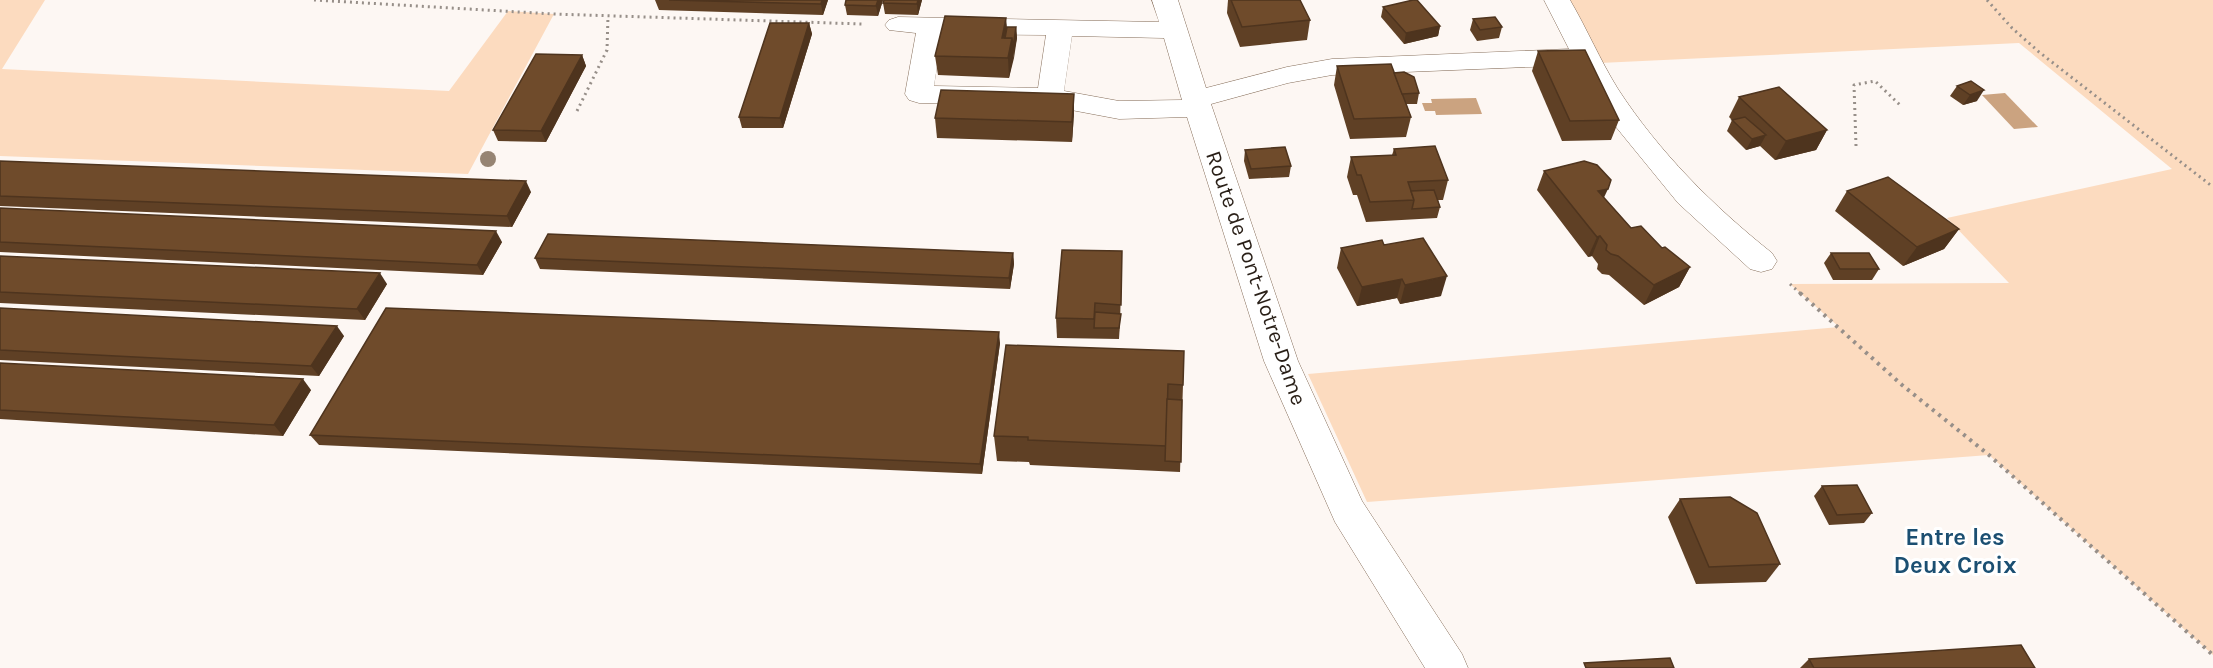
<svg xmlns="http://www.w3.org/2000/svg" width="2213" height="668" viewBox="0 0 2213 668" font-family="Karla,sans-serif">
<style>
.green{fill:#fcdbbf}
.water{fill:#cba380}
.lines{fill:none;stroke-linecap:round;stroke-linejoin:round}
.minor-casing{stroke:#866e5a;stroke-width:1}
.path-far1{stroke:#978f89;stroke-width:3;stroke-dasharray:2 4;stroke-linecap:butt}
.path{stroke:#978f89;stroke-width:4;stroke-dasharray:3 5;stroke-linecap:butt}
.minor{fill:#fff;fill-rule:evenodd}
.tree{fill:#968473}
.wall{fill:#5f4025}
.shaded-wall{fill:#4e341e}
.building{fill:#6f4b2b;stroke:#4e341e;stroke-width:1.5}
.labels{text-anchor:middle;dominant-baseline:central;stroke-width:6;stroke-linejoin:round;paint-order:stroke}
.street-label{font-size:22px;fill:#291f17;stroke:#fff}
.neighbourhood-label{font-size:24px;font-weight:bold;fill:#1b4f72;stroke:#fff}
</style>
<rect width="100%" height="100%" fill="#fdf7f3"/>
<g class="green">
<polygon points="0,0 45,0 2,69 449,91 508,11 554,14 468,174 0,156"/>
<polygon points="1569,0 2213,0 2213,655 1989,455 1367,502 1308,374 1839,327 1790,284 2009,283 1947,218 2172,169 2019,43 1600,63"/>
</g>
<g class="water">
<polygon points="2005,93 2038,127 2014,129 1982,95"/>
<polygon points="1476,98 1482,114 1436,115 1435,111 1425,111 1422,103 1432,103 1431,99"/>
</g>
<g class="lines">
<g class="minor-casing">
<path id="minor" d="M1152,0H1178L1206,88L1287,67L1332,59L1569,49L1544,0H1570C1587,29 1600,60 1618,89C1659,152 1713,206 1772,253L1777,261L1772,269L1761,272L1750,269L1678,203L1616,127L1577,65L1332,75L1288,83L1211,104L1298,361L1362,501L1462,654L1468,668H1425L1335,522L1264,361L1187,117L1119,119L1050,106L919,103L909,100L905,94L916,33L889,30L885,25L889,20L898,17L1159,22ZM942,34L1046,35L1038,88L934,86ZM1072,36L1164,38L1182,100L1119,101L1064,91Z"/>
</g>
<g class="path-far1">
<polyline points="314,0 554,14 862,24"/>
<polyline points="1987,0 2012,28 2039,52 2213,187"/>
<polyline points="577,111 607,50 608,16"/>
<polyline points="1856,146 1854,85 1875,81 1901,106"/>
<polyline points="1790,284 1801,294"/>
</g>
<polyline class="path" points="1800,293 1902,385 1989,455 2213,655"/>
<use href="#minor" class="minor"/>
</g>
<circle class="tree" cx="488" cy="159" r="8"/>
<g class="wall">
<polygon points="655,0 828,0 823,15 659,10"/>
<polygon points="883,0 878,16 847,15 845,5"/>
<polygon points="922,0 918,15 885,14 883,3"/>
<polygon points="1228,0 1300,0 1310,20 1307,40 1240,47 1227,13"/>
<polygon points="1383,7 1440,26 1438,36 1404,44 1381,17"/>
<polygon points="1473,19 1502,27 1499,38 1477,41 1470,30"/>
<polygon points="809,23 812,34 783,128 742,128 739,117"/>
<polygon points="1016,27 1017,38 1009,78 938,75 935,56"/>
<polygon points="1538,51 1619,120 1611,140 1562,141 1532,71"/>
<polygon points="582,55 586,66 546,142 498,141 493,130"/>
<polygon points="1337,66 1395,73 1419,93 1417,104 1406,104 1411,117 1406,137 1350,139 1334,85"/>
<polygon points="1971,81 1977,101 1963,105 1950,96 1957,86"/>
<polygon points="1074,94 1074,113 1072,142 937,138 935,118"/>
<polygon points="1739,97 1827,130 1816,150 1775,160 1760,146 1746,150 1727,131 1732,120 1729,117"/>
<polygon points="1394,149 1448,180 1443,200 1438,200 1440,207 1437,218 1366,222 1357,195 1353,195 1347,177 1351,157 1392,155"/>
<polygon points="1245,150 1291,166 1289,177 1249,179 1244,161"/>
<polygon points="0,161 531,192 512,227 0,206"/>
<polygon points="1544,171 1604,198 1631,228 1690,267 1679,287 1644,305 1609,275 1602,274 1597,269 1598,264 1592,256 1588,257 1537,190"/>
<polygon points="1847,191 1959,229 1944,249 1903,266 1835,211"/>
<polygon points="0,208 502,242 483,275 0,252"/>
<polygon points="1384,245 1441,296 1400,304 1397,298 1357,306 1337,268 1341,248"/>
<polygon points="1122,251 1120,324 1119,339 1057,338 1056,318"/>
<polygon points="1013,253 1014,264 1010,289 540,269 535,258"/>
<polygon points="1831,253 1879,269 1872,280 1833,280 1824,263"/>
<polygon points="0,256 387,284 365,320 0,303"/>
<polygon points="0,308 344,336 319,376 0,360"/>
<polygon points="1000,343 982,474 319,445 310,435"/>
<polygon points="1006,345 1183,385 1180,472 1030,465 1029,462 997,461 994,436"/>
<polygon points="0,363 311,390 283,436 0,419"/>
<polygon points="1822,486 1872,513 1864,523 1829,525 1814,496"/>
<polygon points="1680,499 1780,564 1766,582 1696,584 1668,517"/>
<polygon points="1809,659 2035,668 1800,668"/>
</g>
<g class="shaded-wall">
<polygon points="822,0 828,0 823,15 821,4"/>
<polygon points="878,0 883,0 878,16 876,6"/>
<polygon points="918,0 922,0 918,15 917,4"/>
<polygon points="1006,18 1008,37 1002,38"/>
<polygon points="809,23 812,34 783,128 780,118"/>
<polygon points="1440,26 1438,36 1404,44 1406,33"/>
<polygon points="1016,27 1017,38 1014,58 1013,47"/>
<polygon points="1012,38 1014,58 1009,78 1008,58"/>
<polygon points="582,55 586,66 546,142 541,131"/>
<polygon points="1984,90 1977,101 1963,105 1970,95"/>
<polygon points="1074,94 1074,113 1072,142 1072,122"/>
<polygon points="1827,130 1816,150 1775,160 1786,141"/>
<polygon points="1766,135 1760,146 1746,150 1752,139"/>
<polygon points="526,181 531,192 512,227 507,216"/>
<polygon points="1608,189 1599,208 1598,191"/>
<polygon points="1959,229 1944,249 1903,266 1917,247"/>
<polygon points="496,231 502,242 483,275 477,265"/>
<polygon points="1600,236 1592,256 1588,257 1597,237"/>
<polygon points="1013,253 1014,264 1010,289 1009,278"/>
<polygon points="1690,267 1679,287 1644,305 1654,285"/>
<polygon points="380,273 387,284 365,320 357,309"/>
<polygon points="1447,276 1441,296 1400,304 1405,285"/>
<polygon points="1402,279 1397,298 1357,306 1362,287"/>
<polygon points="337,326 344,336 319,376 311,366"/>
<polygon points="999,332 1000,343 982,474 980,464"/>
<polygon points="303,379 311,390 283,436 274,425"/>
</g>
<g class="building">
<polygon points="669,0 822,0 821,4"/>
<polygon points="846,0 878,0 876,6 845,5"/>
<polygon points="884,0 918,0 917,4 883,3"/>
<polygon points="1231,0 1300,0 1310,20 1242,27"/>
<polygon points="1413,0 1417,0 1440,26 1406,33 1383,7"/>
<polygon points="945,16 1006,18 1002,38 1012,38 1008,58 935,56"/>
<polygon points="1495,17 1502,27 1480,30 1473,19"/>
<polygon points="770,23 809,23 780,118 739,117"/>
<polygon points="1007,27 1016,27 1013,47 1012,38 1005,38"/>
<polygon points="1585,50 1619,120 1570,121 1538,51"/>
<polygon points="536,54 582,55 541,131 493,130"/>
<polygon points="1391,64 1411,117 1354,119 1337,66"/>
<polygon points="1404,72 1414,77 1419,93 1402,94 1394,73"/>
<polygon points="1971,81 1984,90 1970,95 1957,86"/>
<polygon points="1779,87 1827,130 1786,141 1739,97"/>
<polygon points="941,90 1074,94 1072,122 935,118"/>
<polygon points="1745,117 1766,135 1752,139 1732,120"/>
<polygon points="1435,146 1448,180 1408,182 1414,200 1370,202 1361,175 1357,175 1351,157 1396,155 1394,149"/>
<polygon points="1285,147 1291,166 1251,169 1245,150"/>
<polygon points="0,161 526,181 507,216 0,196"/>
<polygon points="1584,161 1597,165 1611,180 1608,189 1598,191 1631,228 1641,226 1662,248 1665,247 1690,267 1654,285 1618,256 1611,254 1606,250 1607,245 1600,236 1597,237 1544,171"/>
<polygon points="1888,177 1959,229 1917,247 1847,191"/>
<polygon points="1434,190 1440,207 1412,209 1414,200 1411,191"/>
<polygon points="0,208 496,231 477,265 0,242"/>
<polygon points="548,234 1013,253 1009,278 535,258"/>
<polygon points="1423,238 1447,276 1405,285 1402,279 1362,287 1341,248 1382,240 1384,245"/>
<polygon points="1062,250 1122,251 1121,305 1095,303 1094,319 1056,318"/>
<polygon points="1831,253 1869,253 1879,269 1840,269"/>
<polygon points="0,256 380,273 357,309 0,292"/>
<polygon points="0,308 337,326 311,366 0,350"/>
<polygon points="386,308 999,332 980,464 310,435"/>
<polygon points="1095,312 1121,314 1119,328 1094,328"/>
<polygon points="1006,345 1184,351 1183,385 1168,384 1166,446 1028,440 1028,437 994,436"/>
<polygon points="0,363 303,379 274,425 0,410"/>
<polygon points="1167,399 1182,400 1181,462 1165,461"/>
<polygon points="1857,485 1872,513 1837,515 1822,486"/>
<polygon points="1730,497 1757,513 1780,564 1709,567 1680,499"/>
<polygon points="2021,645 2035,668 1814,668 1809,659"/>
<polygon points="1670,658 1674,668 1586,668 1584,663"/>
</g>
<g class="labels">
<g class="street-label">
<text transform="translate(1256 278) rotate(71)">Route de Pont-Notre-Dame</text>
</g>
<g class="neighbourhood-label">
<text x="1955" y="537">Entre les<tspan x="1955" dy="28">Deux Croix</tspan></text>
</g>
</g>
</svg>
